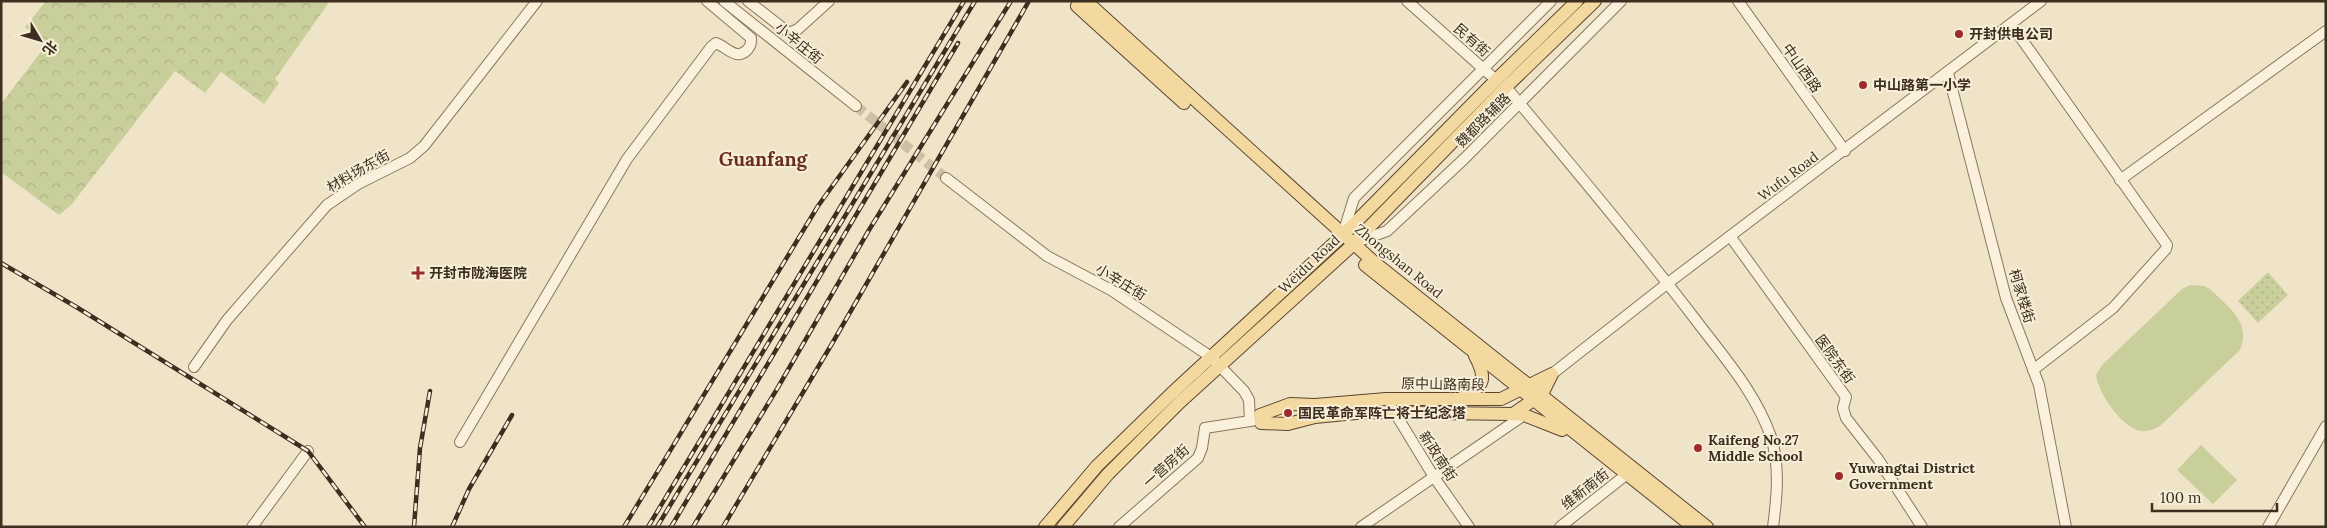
<svg xmlns="http://www.w3.org/2000/svg" width="2327" height="528" viewBox="0 0 2327 528" font-family="Lora,'Noto Sans SC',serif">
<style>
.grass{fill:url(#grass-dots)}
.forest{fill:url(#forest-crowns)}
.garden{fill:#c9cf9b}
.lines{fill:none;stroke-linecap:round;stroke-linejoin:round}
.minor-tunnel{stroke:#ccc0a6;stroke-width:10;stroke-dasharray:10 5;stroke-linecap:butt}
.minor-casing{stroke:#8d765c;stroke-width:12}
.major-casing{stroke:#5b4430;stroke-width:14}
.minor{stroke:#faf1dc;stroke-width:10}
.major{stroke:#f3d9a0;stroke-width:12}
.rail-casing{stroke:#3d2e20;stroke-width:4.5}
.rail{stroke:#f7eed8;stroke-width:2.5;stroke-dasharray:8;stroke-linecap:butt}
.poi-dot{fill:#9e2a2b;stroke:#f7eed8;stroke-width:2}
.labels{text-anchor:middle;dominant-baseline:central;stroke-width:4;stroke-linejoin:round;paint-order:stroke}
.poi-label{font-size:14px;font-weight:bold;fill:#3d2e20;stroke:#f7eed8;text-anchor:start}
.street-label{font-size:14px;fill:#3d2e20;stroke:#f7eed8}
.district-label{font-size:19px;font-weight:bold;fill:#6b2e1e;stroke:#f7eed8}
</style>
<defs>
<pattern id="grass-dots" width="8" height="8" patternUnits="userSpaceOnUse" patternTransform="scale(1.25)"><rect width="8" height="8" fill="#c9cf9b"/><path d="M2 2h.1M6 6h.1" fill="none" stroke="#aeb285" stroke-width="1.8" stroke-linecap="round"/></pattern>
<pattern id="forest-crowns" width="20" height="18" patternUnits="userSpaceOnUse" patternTransform="scale(1.25)"><rect width="20" height="18" fill="#c9cf9b"/><path d="M2 6a3 3 0 1 1 6 0M12 15a3 3 0 1 1 6 0" fill="none" stroke="#aeb285"/></pattern>
</defs>
<rect width="100%" height="100%" fill="#f0e4c8"/>
<polygon class="grass" points="2268,272 2288,295 2258,323 2238,301"/>
<polygon class="forest" points="46,1 330,1 275,79 279,83 264,104 221,72 205,93 175,71 72,204 59,215 1,172 1,104 47,44 25,27"/>
<g class="garden">
<path d="M2190,285L2204,286L2210,289C2228,307 2252,322 2240,350L2160,426C2154,429 2148,432 2141,431C2122,428 2098,393 2096,375L2102,365L2182,289Z"/>
<polygon points="2201,445 2237,480 2213,504 2177,470"/>
</g>
<g class="lines">
<polyline class="minor-tunnel" points="856,106 946,178"/>
<g class="minor-casing">
<g id="minor">
<polyline points="724,1 856,106"/>
<polyline points="748,1 789,33 798,29 829,1"/>
<polyline points="1407,1 1496,80"/>
<polyline points="1738,1 1845,151"/>
<polyline points="2011,24 2167,245 2166,249 2113,308 2033,370"/>
<polyline points="1948,73 2006,298 2039,385 2066,527"/>
<path d="M1506,87C1570,164 1635,240 1695,319C1723,356 1756,393 1771,437C1780,466 1777,497 1773,527"/>
<polyline points="946,178 1047,256 1111,290 1211,357 1244,391 1249,400 1250,421 1260,419"/>
<polyline points="2120,180 2326,31"/>
<polyline points="1343,234 1354,198 1551,1"/>
<polyline points="1730,236 1846,397 1843,408 1846,418 1878,459 1922,527"/>
<polyline points="1356,242 1387,231 1464,159 1621,1"/>
<polyline points="194,367 227,320 327,205 358,184 410,158 424,146 537,1"/>
<polyline points="1552,374 1668,283 2041,1"/>
<polyline points="1392,408 1434,477 1469,527"/>
<path d="M460,442L627,159L711,47L716,43C727,47 737,62 748,49C751,45 751,43 751,38L707,1"/>
<polyline points="252,527 308,451"/>
<polyline points="1119,527 1198,458 1202,448 1205,428 1250,421"/>
<polyline points="1361,527 1524,415"/>
<polyline points="1560,527 1627,474"/>
<polyline points="2268,527 2326,426"/>
</g>
</g>
<g class="major-casing">
<g id="major">
<polyline points="1080,1 1077,6 1184,103"/>
<polyline points="1086,1 1375,263 1707,527"/>
<polyline points="1365,265 1693,527"/>
<polygon points="1552,374 1542,394 1513,414 1366,412 1315,417 1288,424 1261,423 1260,415 1290,404 1315,405 1386,399 1501,399"/>
<path d="M1462,398C1485,387 1487,378 1475,356"/>
<polyline points="1513,414 1524,415 1562,430"/>
<polyline points="1045,527 1097,466 1171,394 1343,235 1496,80 1577,1"/>
<polyline points="1063,527 1108,474 1180,402 1347,250 1506,87 1595,1"/>
</g>
</g>
<use href="#minor" class="minor"/>
<use href="#major" class="major"/>
<g class="rail-casing">
<g id="rail">
<polyline points="1,263 78,308 308,451 365,527"/>
<polyline points="414,527 420,448 430,391"/>
<polyline points="452,527 469,489 512,415"/>
<polyline points="624,527 818,206 907,82"/>
<polyline points="648,527 964,1"/>
<polyline points="657,527 975,1"/>
<polyline points="671,527 958,43"/>
<polyline points="693,527 777,389 869,230 1011,1"/>
<polyline points="723,527 833,342 1029,1"/>
</g>
</g>
<use href="#rail" class="rail"/>
</g>
<g class="poi-dot">
<circle cx="1959" cy="34" r="5"/>
<circle cx="1863" cy="85" r="5"/>
<path d="M415.5 265.5h5v5h5v5h-5v5h-5v-5h-5v-5h5z"/>
<circle cx="1288" cy="413" r="5"/>
<circle cx="1698" cy="448" r="5"/>
<circle cx="1839" cy="476" r="5"/>
</g>
<g class="labels">
<g class="poi-label">
<text x="1969" y="34">开封供电公司</text>
<text x="1873" y="85">中山路第一小学</text>
<text x="429" y="273">开封市陇海医院</text>
<text x="1298" y="413">国民革命军阵亡将士纪念塔</text>
<text x="1708" y="440">Kaifeng No.27<tspan x="1708" dy="16">Middle School</tspan></text>
<text x="1849" y="468">Yuwangtai District<tspan x="1849" dy="16">Government</tspan></text>
</g>
<g class="street-label">
<text transform="translate(1472 40) rotate(41)">民有街</text>
<text transform="translate(799 43) rotate(39)">小辛庄街</text>
<text transform="translate(1802 68) rotate(55)">中山西路</text>
<text transform="translate(1483 120) rotate(-45)">魏都路辅路</text>
<text transform="translate(358 171) rotate(-30)">材料场东街</text>
<text transform="translate(1788 176) rotate(-37)">Wufu Road</text>
<text transform="translate(1399 261) rotate(39)">Zhongshan Road</text>
<text transform="translate(1309 264) rotate(-43)">Weidu Road</text>
<text transform="translate(1121 282) rotate(31)">小辛庄街</text>
<text transform="translate(2022 296) rotate(73)">柯家楼街</text>
<text transform="translate(1835 359) rotate(54)">医院东街</text>
<text transform="translate(1443 384) rotate(1)">原中山路南段</text>
<text transform="translate(1438 456) rotate(57)">新政南街</text>
<text transform="translate(1166 466) rotate(-42)">一营房街</text>
<text transform="translate(1585 489) rotate(-38)">维新南街</text>
</g>
<g class="district-label">
<text x="763" y="159">Guanfang</text>
</g>
</g>
<rect width="2327" height="528" fill="none" stroke="#3d2e20" stroke-width="5"/>
<g transform="translate(40 40) rotate(128)" stroke="#f7eed8" stroke-width="4" paint-order="stroke">
<path d="M0-4L9 19L0 12L-9 19Z" fill="#3d2e20"/>
<text y="-8" font-size="14" font-weight="bold" text-anchor="middle" fill="#3d2e20">北</text>
</g>
<path d="M2152 503v8h125v-8" fill="none" stroke="#3d2e20" stroke-width="2.5"/>
<text x="2160" y="503" font-size="15" fill="#3d2e20" stroke="#f7eed8" stroke-width="4" paint-order="stroke">100 m</text>
</svg>
